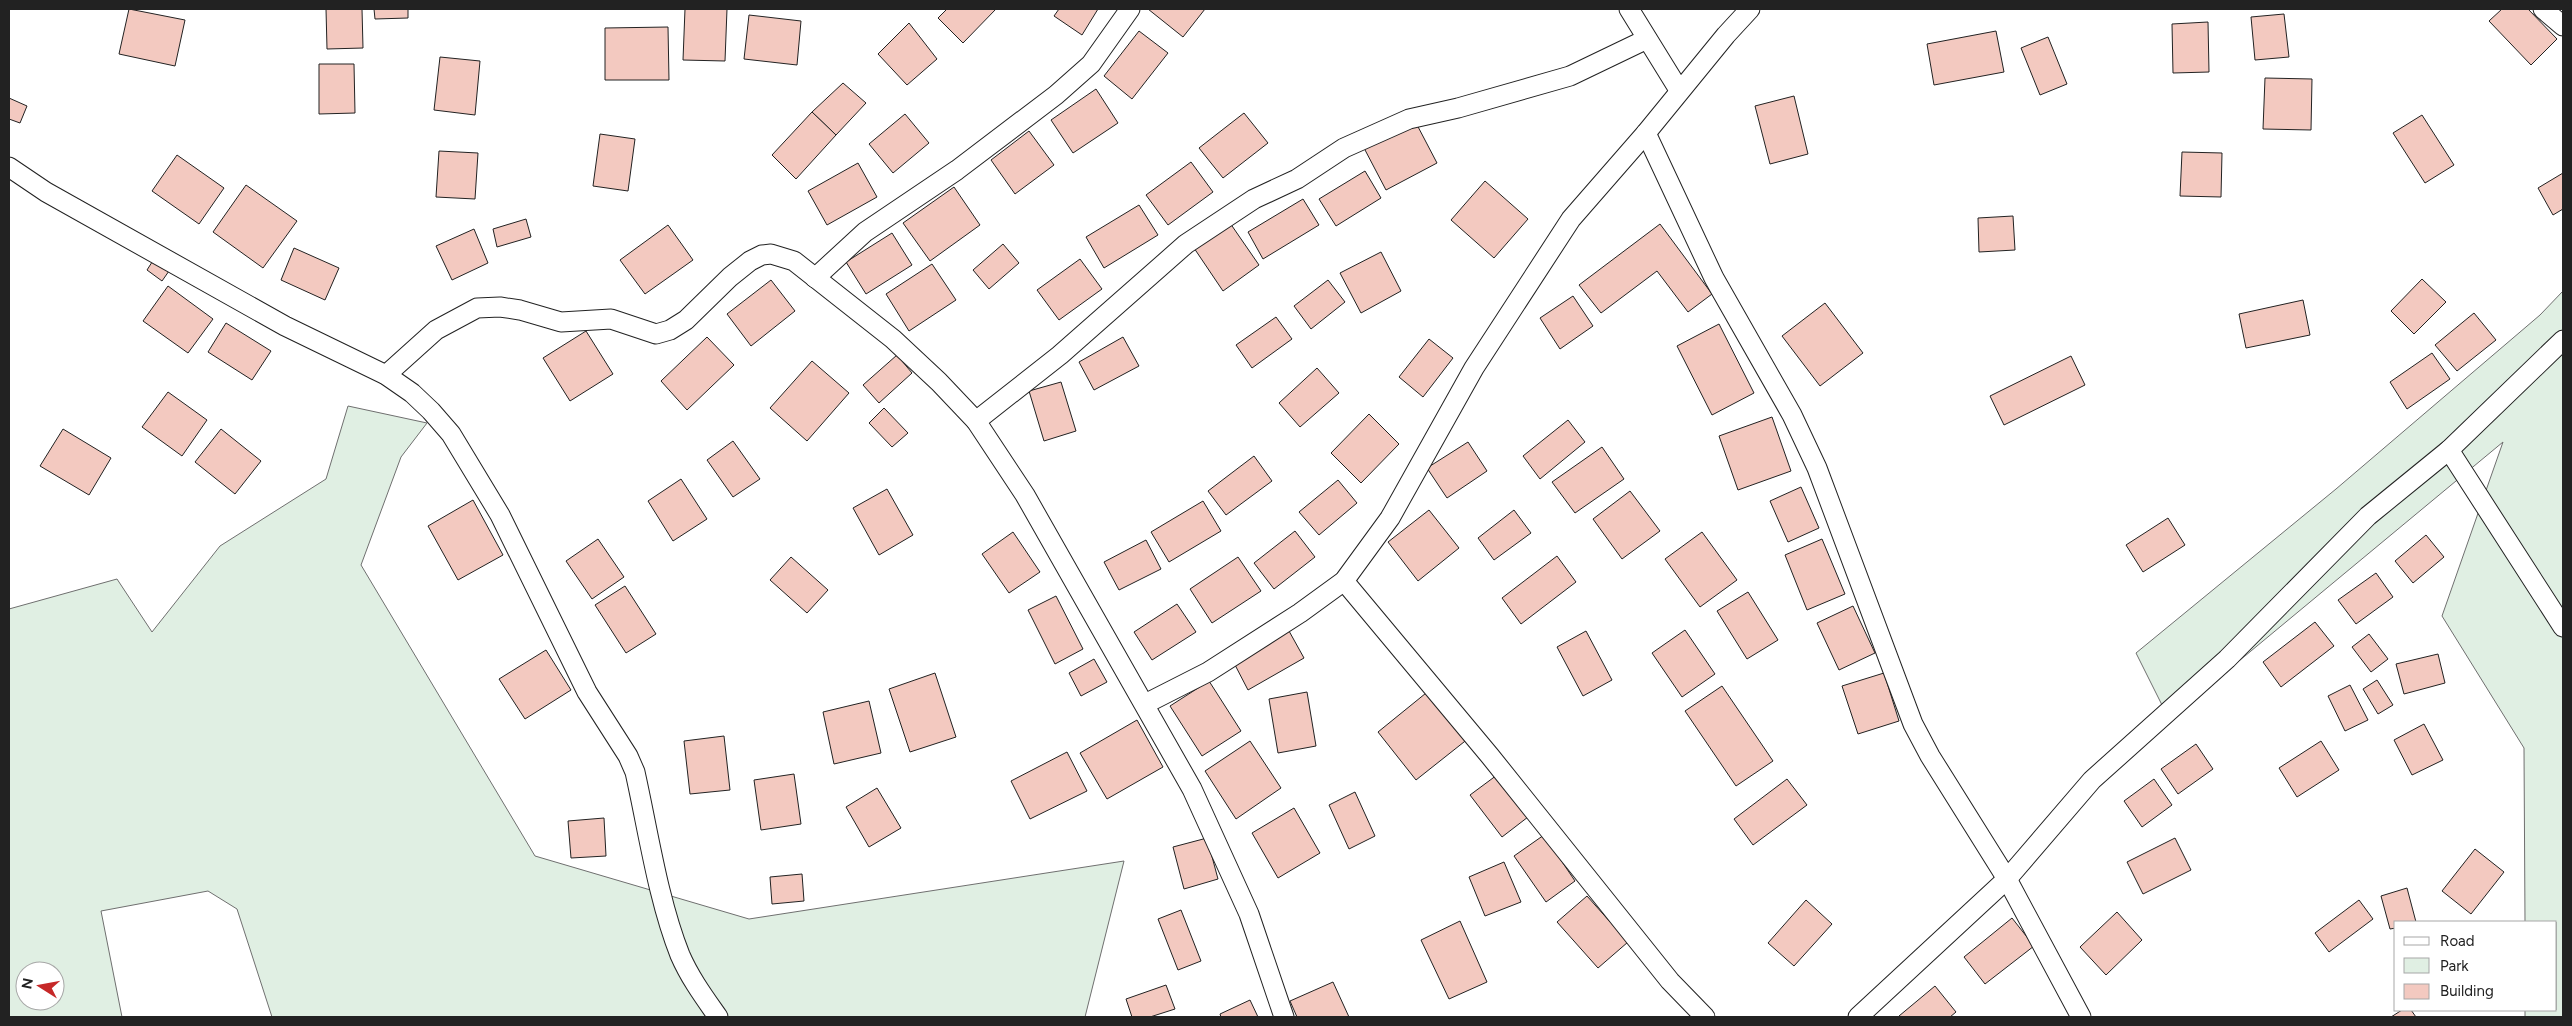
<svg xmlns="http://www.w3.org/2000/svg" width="2572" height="1026" viewBox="0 0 2572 1026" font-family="Figtree,sans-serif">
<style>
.green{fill:#e0efe3;stroke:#6f6f6f;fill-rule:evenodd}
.building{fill:#f3c9c0;stroke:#222}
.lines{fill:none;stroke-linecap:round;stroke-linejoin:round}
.minor-casing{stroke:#222;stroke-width:21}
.minor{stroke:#fff;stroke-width:19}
</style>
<rect width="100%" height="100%" fill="#fff"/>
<g class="green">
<polygon points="2563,291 2563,1017 2525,1017 2525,1010 2556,1010 2556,922 2525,922 2524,748 2442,616 2503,442 2169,719 2136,653 2336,489 2540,315"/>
<path d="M348,406L427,423L401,457L361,565L535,856L749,919L1124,861L1085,1017H272L237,909L208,891L101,911L122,1017H9V609L117,579L152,632L220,546L326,479ZM25,971H55V1001H25Z"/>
</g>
<g class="building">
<polygon points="129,9 185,20 175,66 119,54"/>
<polygon points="326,9 362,9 363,48 327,49"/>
<polygon points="374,9 408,9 408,18 375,19"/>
<polygon points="685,9 727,9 725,61 683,60"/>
<polygon points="947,9 996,9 963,43 938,18"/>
<polygon points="1059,9 1098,9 1082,35 1054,16"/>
<polygon points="1148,9 1205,9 1183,37"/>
<polygon points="2502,9 2528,9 2557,39 2531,65 2489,21"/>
<polygon points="2284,14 2289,57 2255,60 2251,17"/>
<polygon points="749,15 801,21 797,65 744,59"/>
<polygon points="2208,22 2209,72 2173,73 2172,24"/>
<polygon points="909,23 937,59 907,85 878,54"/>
<polygon points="668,27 669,80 605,80 605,28"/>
<polygon points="1139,31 1168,53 1132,99 1104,76"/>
<polygon points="1996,31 2004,72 1934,85 1927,44"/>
<polygon points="2048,37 2067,84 2040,95 2021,48"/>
<polygon points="440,57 480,61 475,115 434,110"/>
<polygon points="319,64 354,64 355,113 319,114"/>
<polygon points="2265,78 2312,79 2311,130 2263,129"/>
<polygon points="843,83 866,103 836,135 812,112"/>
<polygon points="1096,89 1118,123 1073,153 1051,120"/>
<polygon points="1794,96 1808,154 1770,164 1755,106"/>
<polygon points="9,98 27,106 20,123 9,119"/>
<polygon points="812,112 836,135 796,179 772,155"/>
<polygon points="1244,113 1268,143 1223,178 1199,148"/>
<polygon points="905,114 929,143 893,173 869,144"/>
<polygon points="2422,115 2454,165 2425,183 2393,133"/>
<polygon points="1415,121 1437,163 1386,190 1364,148"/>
<polygon points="1029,131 1054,165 1015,194 991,160"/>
<polygon points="600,134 635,139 628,191 593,186"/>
<polygon points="439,151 478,153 475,199 436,197"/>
<polygon points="2182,152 2222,153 2221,197 2180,196"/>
<polygon points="177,155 224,188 199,224 152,191"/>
<polygon points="1191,162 1213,192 1168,225 1146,195"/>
<polygon points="858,163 877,197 827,225 808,191"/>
<polygon points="1365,171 1381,198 1336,226 1319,199"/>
<polygon points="2563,173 2563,209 2553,215 2538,188"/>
<polygon points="1485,181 1528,219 1494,258 1451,220"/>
<polygon points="246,185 297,221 263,268 213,232"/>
<polygon points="954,187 980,225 930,261 903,223"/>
<polygon points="1303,199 1319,225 1263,259 1248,232"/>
<polygon points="1139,205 1158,235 1104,268 1086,237"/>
<polygon points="2013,216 2015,250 1979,252 1978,218"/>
<polygon points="526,219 531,237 497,247 493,229"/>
<polygon points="1230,223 1259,265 1223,291 1194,248"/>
<polygon points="1660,224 1712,294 1688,312 1657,271 1601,313 1579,285"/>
<polygon points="668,225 693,260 645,294 620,260"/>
<polygon points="474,229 488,263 452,280 436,246"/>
<polygon points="892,233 912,265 866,294 846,262"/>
<polygon points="1003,244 1019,263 989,289 973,270"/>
<polygon points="294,248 339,268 325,300 281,280"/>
<polygon points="1381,252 1401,291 1361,313 1340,273"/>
<polygon points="154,259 169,271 162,281 147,270"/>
<polygon points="1080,259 1102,289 1059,320 1037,290"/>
<polygon points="932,264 956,300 909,331 886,294"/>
<polygon points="2422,279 2446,302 2414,334 2391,311"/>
<polygon points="771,280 795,311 751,346 727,314"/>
<polygon points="1328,280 1345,302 1311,329 1294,306"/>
<polygon points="168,286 213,319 188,353 143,321"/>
<polygon points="1573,296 1593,326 1560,349 1540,318"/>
<polygon points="2303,300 2310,335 2246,348 2239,314"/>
<polygon points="1825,303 1863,353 1820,386 1782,336"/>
<polygon points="2474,313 2496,340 2457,371 2435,345"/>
<polygon points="1276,317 1292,339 1252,368 1236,345"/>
<polygon points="226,323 271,351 252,380 208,352"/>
<polygon points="1719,324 1754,393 1712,415 1677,346"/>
<polygon points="586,331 613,374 570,401 543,358"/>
<polygon points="707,337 734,365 687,410 661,381"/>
<polygon points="1123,337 1139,366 1094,390 1079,362"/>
<polygon points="1429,339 1453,358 1423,397 1399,377"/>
<polygon points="2432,353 2450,379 2407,409 2390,382"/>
<polygon points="897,355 912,373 879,403 863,385"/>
<polygon points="2071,356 2085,385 2004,425 1990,396"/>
<polygon points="812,361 849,393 807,441 770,408"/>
<polygon points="1317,368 1339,393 1300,427 1279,403"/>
<polygon points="1061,382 1076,431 1044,441 1029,391"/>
<polygon points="168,392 207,420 182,456 142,427"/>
<polygon points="884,408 908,433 892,447 869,423"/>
<polygon points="1369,414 1399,444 1361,483 1331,453"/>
<polygon points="1772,417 1791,471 1738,490 1719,436"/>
<polygon points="1568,420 1585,442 1540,479 1523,456"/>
<polygon points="63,429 111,458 89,495 40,466"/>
<polygon points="221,429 261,461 235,494 195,462"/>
<polygon points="733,441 760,479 733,497 707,460"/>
<polygon points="1468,442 1487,471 1447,498 1427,468"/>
<polygon points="1602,447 1624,479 1575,513 1552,482"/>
<polygon points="1254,456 1272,481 1226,515 1208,491"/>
<polygon points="681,479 707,519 673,541 648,501"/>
<polygon points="1338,480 1357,503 1319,535 1299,512"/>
<polygon points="1801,487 1819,528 1788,542 1770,501"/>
<polygon points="887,489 913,535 879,555 853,508"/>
<polygon points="1630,491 1660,531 1622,559 1593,519"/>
<polygon points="473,500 503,555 458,580 428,526"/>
<polygon points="1203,501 1221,531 1169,562 1151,532"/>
<polygon points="1429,510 1459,548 1418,581 1388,542"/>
<polygon points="1514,510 1531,533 1494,560 1478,538"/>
<polygon points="2168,518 2185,545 2143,572 2126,545"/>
<polygon points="1295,531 1315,557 1274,589 1254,563"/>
<polygon points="1013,532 1040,572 1009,593 982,554"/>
<polygon points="1702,532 1737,580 1700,607 1665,559"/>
<polygon points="2426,535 2444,557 2413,583 2395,561"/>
<polygon points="598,539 624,577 592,599 566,561"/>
<polygon points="1822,539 1845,594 1807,610 1785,555"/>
<polygon points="1146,540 1161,569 1119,590 1104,562"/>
<polygon points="1557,556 1576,582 1521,624 1502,598"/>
<polygon points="791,557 828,590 807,613 770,580"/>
<polygon points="1238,557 1261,591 1212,623 1190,589"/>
<polygon points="2376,573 2393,597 2356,624 2338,600"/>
<polygon points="625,586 656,634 626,653 595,605"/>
<polygon points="1748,592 1778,640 1747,659 1717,611"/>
<polygon points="1056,596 1083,649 1055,664 1028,610"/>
<polygon points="1177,604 1196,632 1152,660 1134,632"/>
<polygon points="1853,606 1875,653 1839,670 1817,623"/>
<polygon points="2315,622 2334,646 2281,687 2263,662"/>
<polygon points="1685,630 1715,674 1682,697 1652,653"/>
<polygon points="1289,631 1304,658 1248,690 1234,663"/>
<polygon points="1586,631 1612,680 1583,696 1557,647"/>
<polygon points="2369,634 2388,659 2371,672 2352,647"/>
<polygon points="546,650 571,690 525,719 499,679"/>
<polygon points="2438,654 2445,683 2404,694 2396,664"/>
<polygon points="1094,659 1107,682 1081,696 1069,673"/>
<polygon points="935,673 956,737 910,752 889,689"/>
<polygon points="1884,673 1899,721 1858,734 1842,686"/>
<polygon points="2377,680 2393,705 2378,714 2363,689"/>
<polygon points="1209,681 1241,731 1202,756 1170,706"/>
<polygon points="2350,685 2368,720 2345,731 2328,696"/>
<polygon points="1722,686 1773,761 1736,786 1685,711"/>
<polygon points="1431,689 1469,738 1416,780 1378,732"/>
<polygon points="1307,692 1316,746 1278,753 1269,699"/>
<polygon points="869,701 881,753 834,764 823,712"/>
<polygon points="1137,720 1163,767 1107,799 1080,753"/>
<polygon points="2424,724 2443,760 2412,775 2394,740"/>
<polygon points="724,736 730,790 690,794 684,741"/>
<polygon points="1250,741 1281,788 1236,819 1205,771"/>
<polygon points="2321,741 2339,770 2297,797 2279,768"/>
<polygon points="2196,744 2213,769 2178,794 2161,769"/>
<polygon points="1067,752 1087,791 1030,819 1011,781"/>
<polygon points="794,774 801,824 761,830 754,780"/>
<polygon points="1497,775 1528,817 1502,837 1470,795"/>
<polygon points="1787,779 1807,805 1753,845 1734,819"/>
<polygon points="2154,779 2172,805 2142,827 2124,801"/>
<polygon points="877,788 901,828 869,847 846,807"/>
<polygon points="1355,792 1375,836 1349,849 1329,805"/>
<polygon points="1294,808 1320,853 1278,878 1252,833"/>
<polygon points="604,818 606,856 571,858 568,821"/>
<polygon points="1544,835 1575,881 1546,902 1514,856"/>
<polygon points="1207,838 1218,879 1184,889 1173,847"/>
<polygon points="2175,838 2191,870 2143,894 2127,862"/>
<polygon points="2475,849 2504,872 2471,914 2442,891"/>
<polygon points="1504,862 1521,902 1485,916 1469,877"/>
<polygon points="802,874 804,901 772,904 770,877"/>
<polygon points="2407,888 2416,922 2396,922 2396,928 2390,929 2381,896"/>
<polygon points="1587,896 1628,942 1598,968 1557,922"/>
<polygon points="1806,900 1832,924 1794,966 1768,943"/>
<polygon points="2359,900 2373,919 2329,952 2315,933"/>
<polygon points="1181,910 1201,961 1178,970 1158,919"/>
<polygon points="2117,912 2142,940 2106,975 2080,947"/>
<polygon points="2012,918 2034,946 1985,984 1964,957"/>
<polygon points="1460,921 1487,982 1449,999 1421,940"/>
<polygon points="1333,982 1349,1017 1297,1017 1290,1001"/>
<polygon points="1166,985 1175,1009 1150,1017 1132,1017 1126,999"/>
<polygon points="1935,986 1956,1012 1950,1017 1900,1017 1899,1016"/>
<polygon points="1250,1000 1258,1017 1221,1017 1220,1014"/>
<polygon points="2402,1010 2411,1010 2416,1017 2391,1017"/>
</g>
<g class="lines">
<g class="minor-casing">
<g id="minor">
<polyline points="1629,9 1679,90"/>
<polyline points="2543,9 2563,26"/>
<polyline points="1646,133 1714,278 1792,415 1817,468 1913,724 1930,756 2007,879 2081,1017"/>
<path d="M9,167L46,192L285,326L386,375L412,393L431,411L451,434L500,515L587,692L628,756L635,772C648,830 658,900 680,955C690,978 704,997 718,1017"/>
<polyline points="815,278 865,232 957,170 1056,95 1091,64 1130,9"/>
<polyline points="386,375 436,330 477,308 500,307 520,310 561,322 611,319 656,334 670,330 686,320 730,277 750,261 762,255 771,254 794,261 893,339 939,382 976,421 1025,495 1192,789 1249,914 1284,1017"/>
<polyline points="976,421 1060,355 1186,244 1254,199 1297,179 1344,148 1409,119 1458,108 1570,76 1647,39"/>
<polyline points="2449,450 2563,627"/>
<polyline points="1344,581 1490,756 1670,981 1705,1017"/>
<polyline points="1145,704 1208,672 1300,613 1344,581 1390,518 1474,368 1571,219 1646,133 1726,35 1750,9"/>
<polyline points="1858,1017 2007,879 2092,780 2227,659 2368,516 2449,450 2563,340"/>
</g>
</g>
<use href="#minor" class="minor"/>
</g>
<rect width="2572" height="1026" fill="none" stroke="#222222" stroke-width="20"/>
<rect x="2394" y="921" width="162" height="90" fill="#ffffff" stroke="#a7a7a7"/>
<rect x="2404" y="937" width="25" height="8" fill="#ffffff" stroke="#a7a7a7"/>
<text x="2440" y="946" font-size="15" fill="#222222">Road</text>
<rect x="2404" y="958" width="25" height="15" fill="#e0efe3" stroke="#a7a7a7"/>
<text x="2440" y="971" font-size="15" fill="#222222">Park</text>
<rect x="2404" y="984" width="25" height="15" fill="#f3c9c0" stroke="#a7a7a7"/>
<text x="2440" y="996" font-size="15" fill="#222222">Building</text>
<g transform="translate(40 986) rotate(281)"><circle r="24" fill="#ffffff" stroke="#a7a7a7"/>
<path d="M0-4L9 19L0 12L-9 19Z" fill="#c62828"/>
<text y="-8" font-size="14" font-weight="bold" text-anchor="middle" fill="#222222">N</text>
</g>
</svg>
